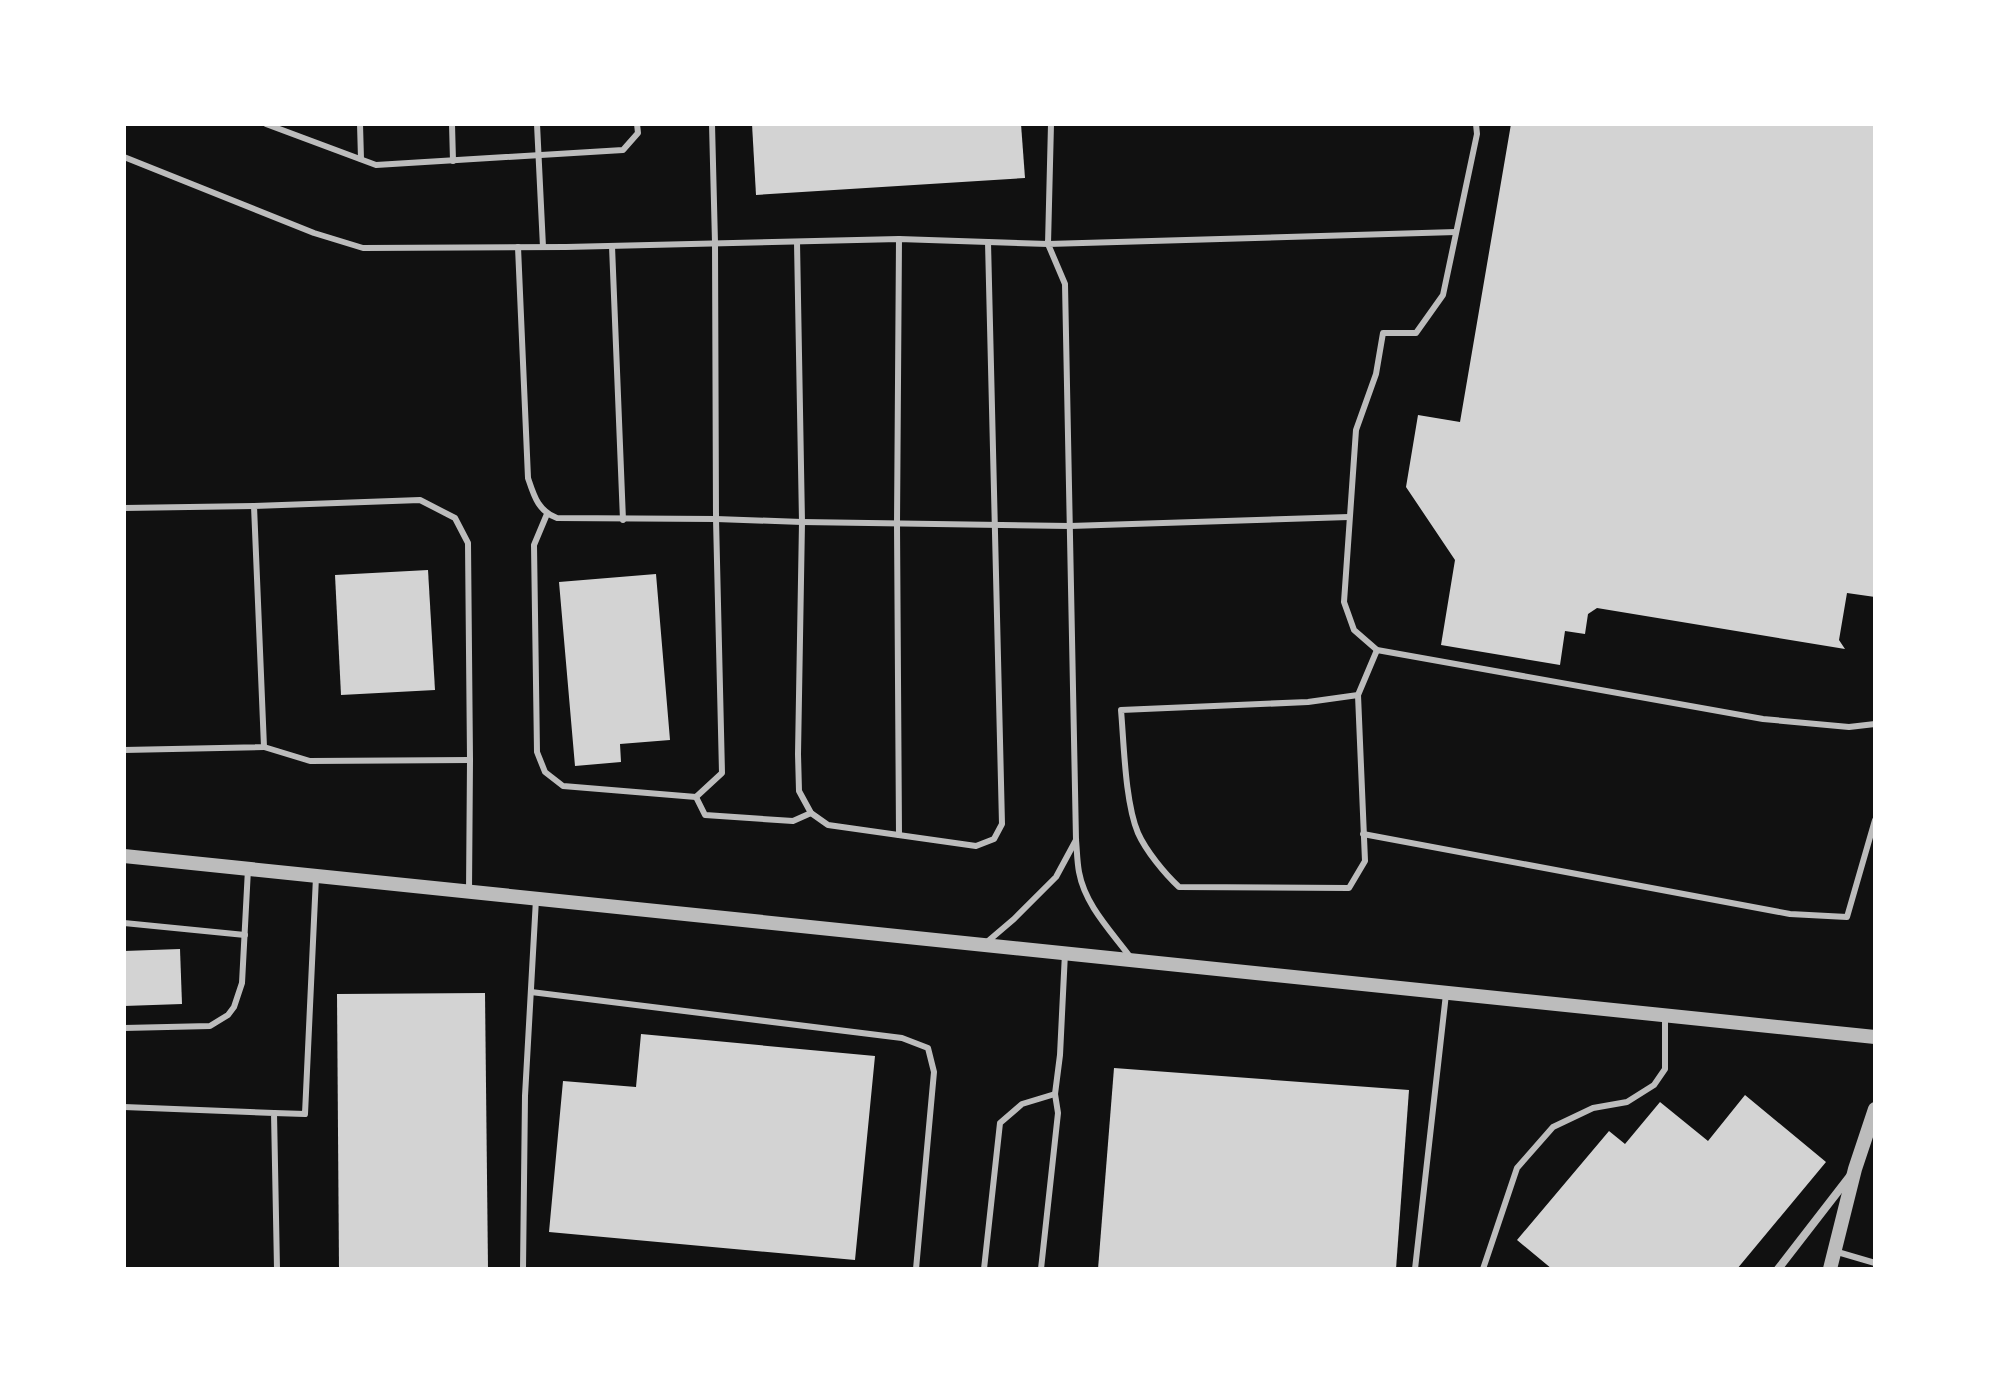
<svg xmlns="http://www.w3.org/2000/svg" width="1999" height="1393" viewBox="0 0 1999 1393" font-family="'Exo 2',sans-serif">
<style>
.building{fill:#d3d3d3}
.lines{fill:none;stroke-linecap:round;stroke-linejoin:round}
.service{stroke:#bcbcbc;stroke-width:6}
.minor{stroke:#bcbcbc;stroke-width:8}
.tertiary{stroke:#bcbcbc;stroke-width:14}
</style>
<rect width="100%" height="100%" fill="#111"/>
<g class="building">
<polygon points="752,124 1021,124 1025,178 756,195"/>
<polygon points="1511,124 1875,124 1875,597 1847,593 1839,640 1845,649 1597,608 1588,614 1585,634 1565,631 1560,665 1441,645 1455,560 1406,487 1418,415 1460,422"/>
<polygon points="428,570 435,690 341,695 335,575"/>
<polygon points="656,574 670,740 620,744 621,762 575,766 559,582"/>
<polygon points="180,949 182,1004 124,1006 124,951"/>
<polygon points="485,993 488,1269 339,1269 337,994"/>
<polygon points="641,1034 875,1056 855,1260 549,1232 563,1081 636,1087"/>
<polygon points="1114,1068 1409,1090 1396,1269 1098,1269"/>
<polygon points="1745,1095 1826,1162 1737,1269 1552,1269 1517,1240 1609,1131 1625,1144 1660,1102 1708,1141"/>
</g>
<g class="lines">
<g class="service">
<polyline points="266,124 376,165 623,150 638,133 637,124"/>
<polyline points="360,124 361,159"/>
<polyline points="452,124 453,161"/>
<polyline points="537,124 543,247"/>
<polyline points="1476,124 1477,134 1443,295 1416,333 1383,333 1376,374 1356,430 1344,602 1354,630 1377,650 1763,719 1849,727 1875,724"/>
<polyline points="124,157 314,233 363,248 566,247 899,239 1048,244 1051,124"/>
<polyline points="899,239 897,524 899,835"/>
<polyline points="797,242 802,522 798,754 799,791 811,813 828,825 976,846 994,839 1002,824 988,242"/>
<polyline points="612,246 623,520"/>
<path d="M518,247L528,478C534,496 538,511 557,518L716,519L802,522L1070,526L1349,517"/>
<polyline points="124,508 254,506"/>
<polyline points="547,514 534,545 537,752 545,772 563,786 696,797 722,773 716,519 715,243 712,124"/>
<path d="M1358,695L1308,702L1121,710C1124,744 1125,802 1138,833C1146,851 1165,874 1179,887L1349,888L1365,861L1358,695L1377,650"/>
<polyline points="264,747 310,761 470,760"/>
<polyline points="124,750 264,747 254,506 420,500 455,518 468,543 470,760 469,892"/>
<polyline points="696,797 705,815 793,821 811,813"/>
<polyline points="1363,834 1790,914 1847,917 1875,820"/>
<polyline points="124,923 245,935"/>
<polyline points="987,942 1014,919 1056,877 1076,840"/>
<path d="M1131,958C1111,931 1085,905 1079,872C1077,861 1077,850 1076,840L1065,284L1048,244L1456,232"/>
<polyline points="531,992 902,1038 928,1048 934,1072 916,1269"/>
<polyline points="124,1028 210,1026 228,1015 234,1007 242,983 248,869"/>
<polyline points="124,1107 274,1113 277,1269"/>
<polyline points="274,1113 305,1114 316,877"/>
<polyline points="1834,1251 1875,1263"/>
<polyline points="523,1269 525,1096 536,899"/>
<polyline points="984,1269 1000,1123 1022,1104 1055,1094"/>
<polyline points="1041,1269 1058,1113 1055,1094 1060,1055 1065,953"/>
<polyline points="1415,1269 1446,994"/>
<polyline points="1483,1269 1517,1168 1553,1127 1593,1108 1627,1102 1654,1085 1665,1069 1665,1016"/>
</g>
<polyline class="minor" points="1778,1269 1850,1176"/>
<g class="tertiary">
<polyline points="124,856 1875,1037"/>
<polyline points="1830,1269 1855,1169 1875,1109"/>
</g>
</g>
<rect width="1999" height="1393" fill="none" stroke="#ffffff" stroke-width="252"/>
</svg>
